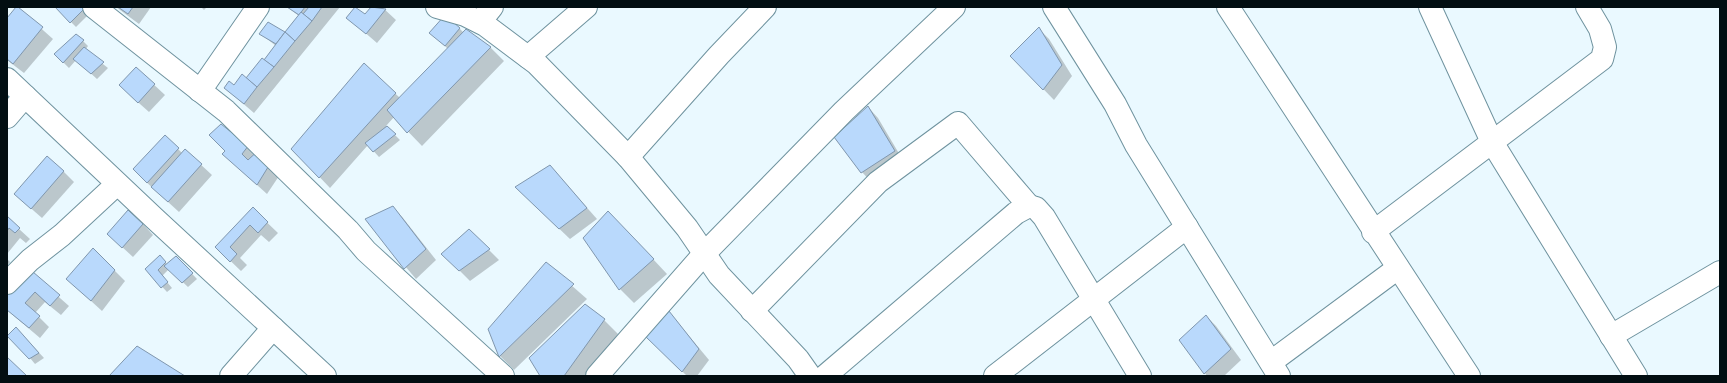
<svg xmlns="http://www.w3.org/2000/svg" width="1727" height="383" viewBox="0 0 1727 383" font-family="Ubuntu,sans-serif">
<style>
.shadow{fill:#0003}
.building{fill:#b9d9fc;stroke:#8097ae}
.lines{fill:none;stroke-linecap:round;stroke-linejoin:round}
.street-casing{stroke:#6f939f;stroke-width:24}
.street{stroke:#fff;stroke-width:22}
</style>
<rect width="100%" height="100%" fill="#eaf9ff"/>
<g class="shadow">
<polygon points="17,7 53,39 24,73 7,60 7,19"/>
<polygon points="56,7 84,7 90,13 76,27"/>
<polygon points="116,7 151,7 139,24"/>
<polygon points="201,7 207,7 204,10"/>
<polygon points="287,7 340,7 254,113 225,88 234,86 246,80 276,46 261,34 269,24 284,33 299,16"/>
<polygon points="372,7 382,7 396,20 377,43 348,18 365,15"/>
<polygon points="459,28 464,33 490,47 504,61 422,146 394,117 386,126 400,140 379,157 368,145 330,188 293,149 364,64 400,98 448,49 431,33"/>
<polygon points="1039,29 1049,39 1072,76 1054,100 1011,56"/>
<polygon points="83,41 88,46 85,50 108,68 97,79 76,60 69,68 55,54"/>
<polygon points="136,68 165,95 149,112 131,96"/>
<polygon points="868,107 878,118 904,162 872,183 862,172"/>
<polygon points="221,125 283,170 267,194 234,164 227,151"/>
<polygon points="165,136 182,153 185,150 212,175 179,212 144,180"/>
<polygon points="550,166 597,219 570,239 527,198"/>
<polygon points="63,171 74,182 42,218 26,204"/>
<polygon points="393,207 403,218 436,260 416,279 366,220"/>
<polygon points="253,209 278,233 269,242 261,235 240,258 247,265 241,271 216,247"/>
<polygon points="7,218 30,239 26,243 20,238 7,254"/>
<polygon points="143,224 153,235 133,257 108,234"/>
<polygon points="622,226 667,274 634,303 620,289"/>
<polygon points="469,230 499,260 470,281 443,254"/>
<polygon points="93,249 125,281 102,311 78,289"/>
<polygon points="160,257 167,264 176,257 197,279 188,287 169,269 162,276 172,288 167,292 146,269"/>
<polygon points="7,259 10,262 7,266"/>
<polygon points="546,263 587,299 514,370 500,356 489,329"/>
<polygon points="26,268 69,306 61,315 45,302 35,313 49,327 40,338 7,310"/>
<polygon points="669,312 709,360 697,376 687,376 646,336"/>
<polygon points="1206,316 1216,326 1241,360 1224,376 1207,376 1181,340"/>
<polygon points="604,320 618,334 588,376 542,376"/>
<polygon points="21,333 44,358 35,364 30,358"/>
</g>
<g class="building">
<polygon points="16,7 18,7 43,27 13,64 7,59 7,18"/>
<polygon points="55,7 86,7 70,23"/>
<polygon points="118,7 133,7 128,14"/>
<polygon points="287,7 305,7 299,15"/>
<polygon points="309,7 322,7 312,21 303,14"/>
<polygon points="355,7 365,14 371,7 386,9 366,34 346,18"/>
<polygon points="301,12 312,21 295,41 285,32"/>
<polygon points="445,15 460,28 445,46 429,33"/>
<polygon points="268,22 285,32 276,44 259,34"/>
<polygon points="1039,27 1062,65 1043,90 1010,56"/>
<polygon points="466,29 491,47 407,133 387,110"/>
<polygon points="285,32 295,41 274,67 264,60"/>
<polygon points="76,34 84,40 63,63 54,54"/>
<polygon points="84,47 104,62 91,74 73,59"/>
<polygon points="262,58 274,67 257,87 246,78"/>
<polygon points="364,63 396,93 319,178 291,149"/>
<polygon points="136,67 155,84 138,103 119,85"/>
<polygon points="242,74 257,87 244,104 224,88 229,81 234,85"/>
<polygon points="868,106 895,151 861,173 834,137"/>
<polygon points="221,124 236,136 242,132 252,141 242,154 248,160 261,148 273,159 257,185 222,154 225,151 209,135"/>
<polygon points="387,126 396,134 373,152 365,143"/>
<polygon points="165,135 179,148 147,183 133,169"/>
<polygon points="185,149 202,164 168,202 151,187"/>
<polygon points="47,156 64,171 31,209 14,194"/>
<polygon points="550,165 587,208 559,229 515,187"/>
<polygon points="393,206 426,249 404,269 365,219"/>
<polygon points="253,207 268,222 258,233 250,225 230,247 237,254 230,262 215,247"/>
<polygon points="128,210 143,224 122,248 107,234"/>
<polygon points="608,211 654,259 619,290 583,238"/>
<polygon points="7,216 20,228 15,233 9,228 7,231"/>
<polygon points="469,229 490,249 459,271 441,254"/>
<polygon points="93,248 115,270 91,301 66,279"/>
<polygon points="160,255 166,262 158,270 168,282 161,288 145,269"/>
<polygon points="176,256 193,273 182,283 164,266"/>
<polygon points="546,262 574,284 499,357 488,329"/>
<polygon points="26,266 60,295 50,306 35,292 25,303 40,316 29,328 7,310 7,288"/>
<polygon points="585,304 605,319 564,376 540,376 529,358"/>
<polygon points="669,311 699,349 682,372 645,336"/>
<polygon points="1206,315 1231,349 1204,374 1179,340"/>
<polygon points="16,327 39,353 29,359 7,336"/>
<polygon points="137,346 185,376 109,376"/>
<polygon points="7,357 27,376 7,376"/>
</g>
<g class="lines">
<g class="street-casing">
<g id="street">
<polyline points="94,7 226,111 348,230 366,251 503,376"/>
<polyline points="437,7 465,15 485,25 537,64 628,157 687,228 719,275 798,359 810,376"/>
<polyline points="1054,7 1115,104 1136,145 1279,376"/>
<polyline points="1228,7 1469,376"/>
<polyline points="1430,7 1492,142 1636,376"/>
<polyline points="480,22 492,7"/>
<polyline points="528,57 586,7"/>
<polyline points="7,79 154,218 325,376"/>
<polyline points="200,91 258,7"/>
<polyline points="7,117 25,96"/>
<polyline points="628,157 719,55 765,7"/>
<polyline points="1373,232 1602,59 1605,47 1600,29 1587,7"/>
<polyline points="7,283 30,260 62,235 117,184"/>
<polyline points="752,311 878,182 958,123 1029,206"/>
<polyline points="1611,336 1720,272"/>
<polyline points="1271,362 1398,268"/>
<polyline points="231,376 273,328"/>
<polyline points="597,376 704,254 844,111 954,7"/>
<polyline points="825,376 1016,213 1029,206 1036,208 1044,217 1140,376"/>
<polyline points="995,376 1187,227"/>
</g>
</g>
<use href="#street" class="street"/>
</g>
<rect width="1727" height="383" fill="none" stroke="#020e12" stroke-width="16"/>
</svg>
